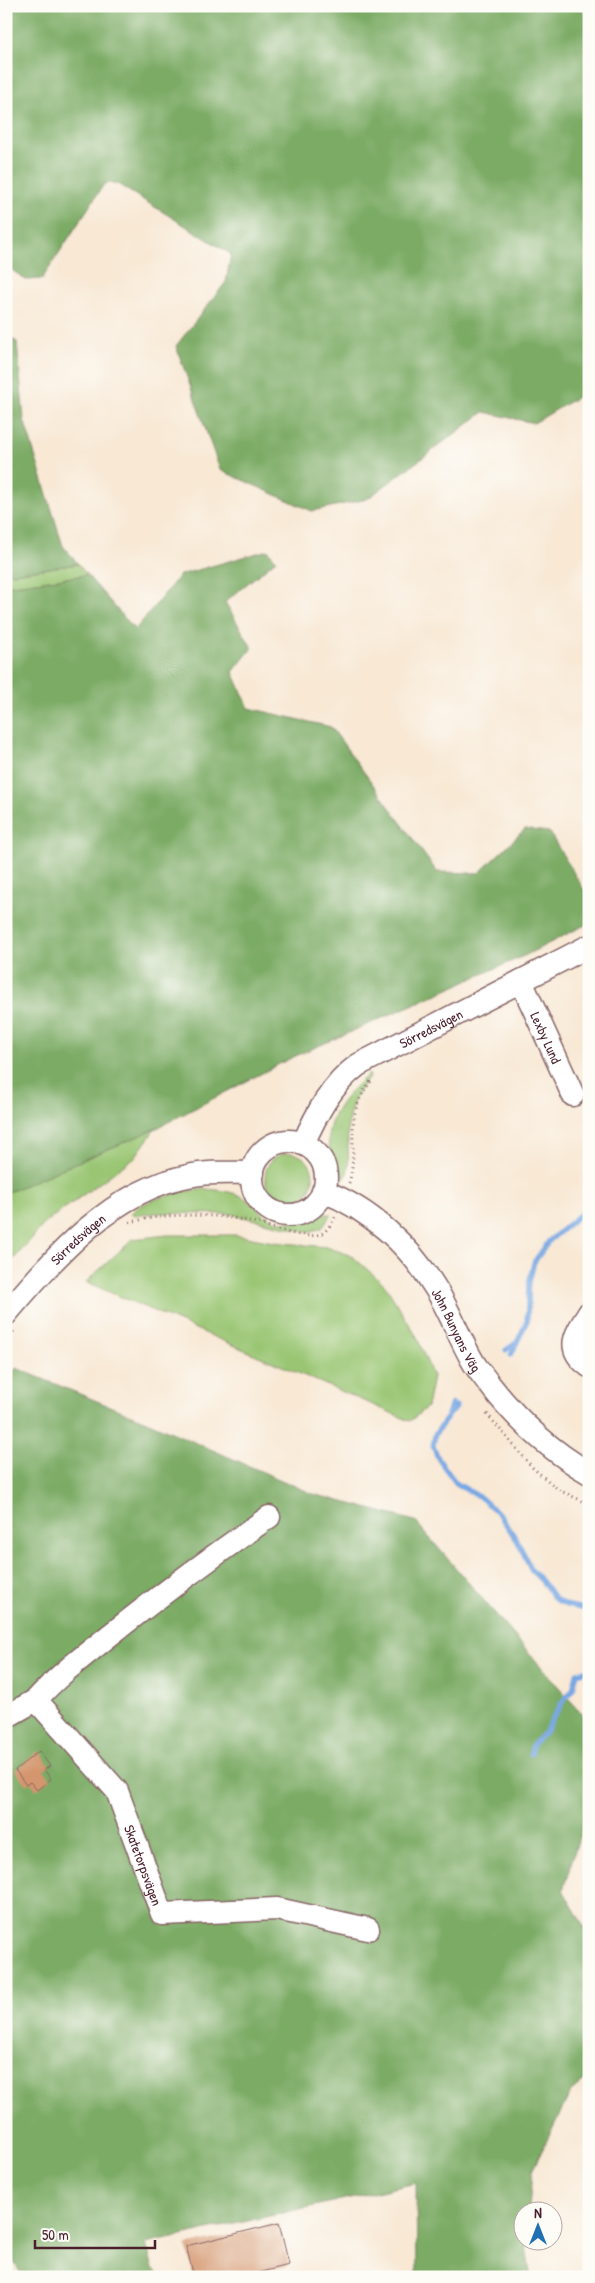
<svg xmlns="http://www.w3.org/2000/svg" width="595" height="2283" viewBox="0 0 595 2283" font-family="'Patrick Hand',sans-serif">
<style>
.green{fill:#9ac673;stroke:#72724f}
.forest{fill:#7bab65;stroke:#626548}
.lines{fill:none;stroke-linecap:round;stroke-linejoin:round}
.stream{stroke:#79a8e3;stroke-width:5}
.building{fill:#d4966e}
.minor-casing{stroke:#876566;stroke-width:25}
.path{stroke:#876566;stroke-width:3;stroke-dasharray:1 4;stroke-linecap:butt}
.minor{stroke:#fff;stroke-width:22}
.labels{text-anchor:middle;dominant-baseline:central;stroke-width:5;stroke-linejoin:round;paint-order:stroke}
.street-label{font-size:14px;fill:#4a1f2b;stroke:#fdfcf7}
</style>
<rect width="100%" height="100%" fill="#fdfcf7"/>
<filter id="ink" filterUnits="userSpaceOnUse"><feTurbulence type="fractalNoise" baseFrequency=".02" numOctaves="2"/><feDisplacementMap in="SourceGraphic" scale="10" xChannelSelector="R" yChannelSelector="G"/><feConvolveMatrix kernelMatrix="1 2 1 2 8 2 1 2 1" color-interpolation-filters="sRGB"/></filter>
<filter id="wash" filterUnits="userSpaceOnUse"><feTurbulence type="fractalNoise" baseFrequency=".0096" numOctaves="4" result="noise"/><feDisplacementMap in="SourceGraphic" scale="20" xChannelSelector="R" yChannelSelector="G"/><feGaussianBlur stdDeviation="1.12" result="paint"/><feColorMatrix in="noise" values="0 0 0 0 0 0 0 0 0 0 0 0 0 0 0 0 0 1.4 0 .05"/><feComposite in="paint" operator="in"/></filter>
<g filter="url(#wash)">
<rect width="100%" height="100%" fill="#f8e8d4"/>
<g class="green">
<polygon points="78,564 87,575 6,586 6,574"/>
<path d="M369,1074L370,1076C352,1097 346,1117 348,1144C348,1155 350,1170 345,1178C311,1138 335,1103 369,1074Z"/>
<polygon points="155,1129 135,1157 46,1222 6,1268 6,1193"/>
<circle cx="289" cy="1177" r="24"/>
<path d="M206,1189C221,1190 239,1192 250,1202C260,1210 265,1218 278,1221C297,1225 313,1213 331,1214L322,1228L308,1232L230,1214L154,1213L135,1216L131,1214C142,1198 188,1190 206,1189Z"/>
<polygon points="167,1235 236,1235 273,1242 327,1247 352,1256 385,1285 417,1337 433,1377 427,1407 410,1421 86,1282 133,1239"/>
</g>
<g class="forest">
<polygon points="6,6 589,6 589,390 534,423 484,412 367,499 312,511 220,470 176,346 226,282 231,254 116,183 104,184 42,279 26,280 6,266"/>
<polygon points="6,335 17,342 24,420 63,546 78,564 6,574"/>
<polygon points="268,550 276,560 225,602 252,648 233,672 249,708 331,727 437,872 479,873 525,829 549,832 589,898 589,923 526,955 291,1058 155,1129 6,1193 6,586 87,575 135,630 180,575"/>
<polygon points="16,1368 151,1423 313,1494 415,1521 589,1722 589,1804 563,1890 589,1935 589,2077 570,2093 532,2171 529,2210 522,2210 522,2240 526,2241 526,2249 531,2277 417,2277 416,2183 146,2244 153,2268 162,2277 23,2277 6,2249 6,1384"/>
</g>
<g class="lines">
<g class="stream">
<polyline points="506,1350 516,1343"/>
<polyline points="511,1355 527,1321 529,1283 534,1262 549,1241 589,1207"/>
<polyline points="456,1406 435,1434 433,1446 439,1460 456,1483 481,1498 498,1513 517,1540 532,1571 542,1581 555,1599 566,1605 589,1610"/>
<polyline points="448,1414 452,1403"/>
<polyline points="531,1754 533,1744 545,1732 561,1704 573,1689 577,1673 589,1670"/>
</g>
</g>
<g id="blocks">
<g class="building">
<polygon points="39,1751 50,1766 44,1770 51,1779 37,1790 30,1782 26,1785 15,1770"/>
<polygon points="279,2223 289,2265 241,2277 194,2277 186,2246"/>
</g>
</g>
</g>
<g filter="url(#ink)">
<use href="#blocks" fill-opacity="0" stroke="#876566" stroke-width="1"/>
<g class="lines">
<g class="minor-casing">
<g id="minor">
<path id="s1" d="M521,981L573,1095"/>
<circle cx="289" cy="1178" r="37"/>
<path id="s2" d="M303,1144C316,1115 331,1085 358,1065L589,946"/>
<path id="s3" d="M323,1191C370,1209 410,1246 436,1289C450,1312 459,1337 472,1360C477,1369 484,1377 490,1385C518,1421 549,1450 589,1473"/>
<path d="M589,1313C576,1334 564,1348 589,1366"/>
<path id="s4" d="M6,1314C55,1257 111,1191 188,1176C209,1171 231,1173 253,1173"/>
<path d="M36,1700C58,1675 84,1656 110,1635C162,1594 214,1555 269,1517"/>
<path id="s5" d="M6,1717L36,1700L117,1791L162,1914L277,1909L368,1929"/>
</g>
</g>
<g class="path">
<path d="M349,1183C360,1144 341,1117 372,1080"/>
<path d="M130,1222C168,1213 211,1213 249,1221C268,1225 298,1239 317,1235C326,1234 331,1224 335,1217"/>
<polyline points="6,1339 14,1331"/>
<polyline points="487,1414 533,1468 559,1490 589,1504"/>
</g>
<use href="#minor" class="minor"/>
</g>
</g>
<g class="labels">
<g class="street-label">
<text stroke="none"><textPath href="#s2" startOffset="179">Sörredsvägen</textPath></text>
<text stroke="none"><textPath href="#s1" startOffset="62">Lexby Lund</textPath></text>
<text stroke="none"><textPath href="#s4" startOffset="104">Sörredsvägen</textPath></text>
<text stroke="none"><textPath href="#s3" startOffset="198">John Bunyans Väg</textPath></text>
<text stroke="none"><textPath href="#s5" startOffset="235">Skatetorpsvägen</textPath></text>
</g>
</g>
<rect width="595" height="2283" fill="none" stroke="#fdfcf7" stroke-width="25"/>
<g transform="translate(538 2226)"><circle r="24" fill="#fdfcf7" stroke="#b5a4a5"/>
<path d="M0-4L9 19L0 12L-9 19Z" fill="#1f6fb2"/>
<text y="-8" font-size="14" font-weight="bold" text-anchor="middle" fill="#4a1f2b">N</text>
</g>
<path d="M35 2240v8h120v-8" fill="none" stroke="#4a1f2b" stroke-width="2.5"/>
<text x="42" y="2240" font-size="15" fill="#4a1f2b" stroke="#fdfcf7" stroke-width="4" paint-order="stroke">50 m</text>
</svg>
